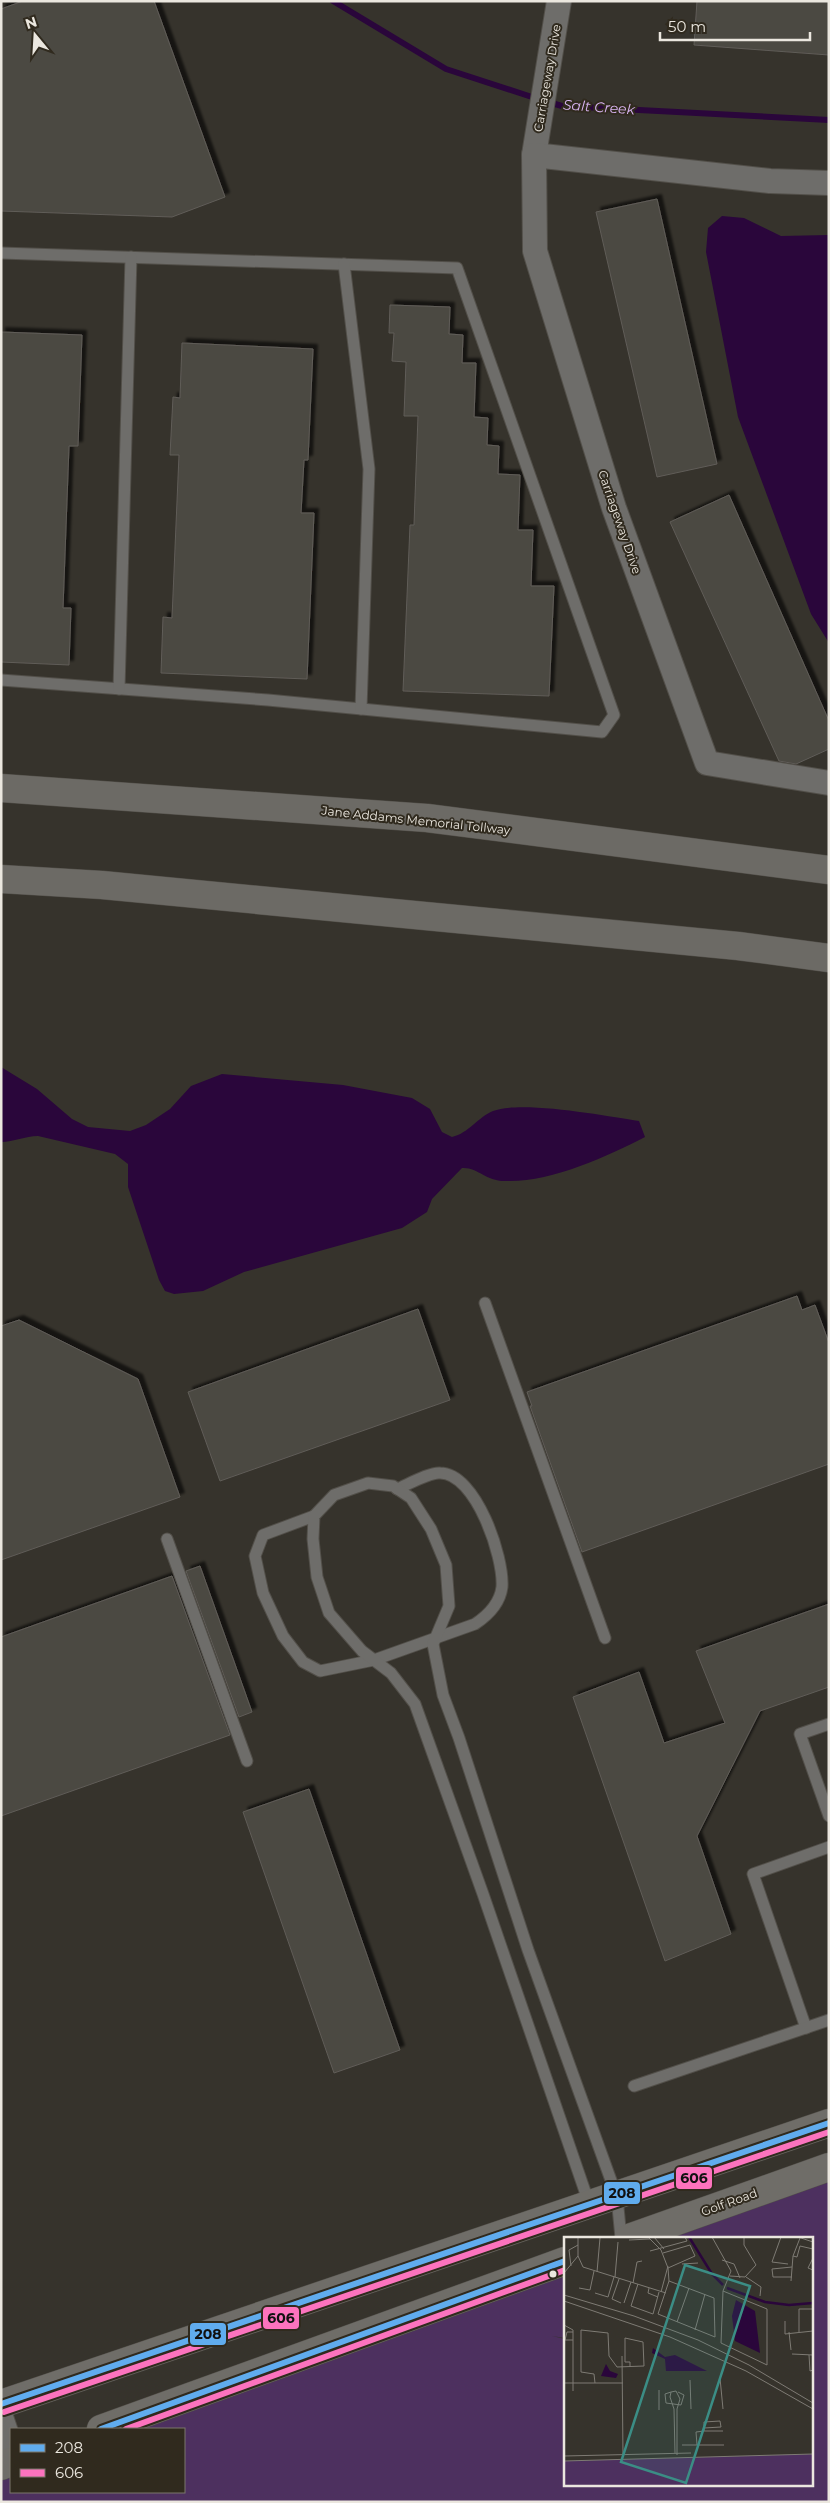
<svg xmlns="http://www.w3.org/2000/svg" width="830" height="2503" viewBox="0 0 830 2503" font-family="Montserrat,sans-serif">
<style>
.green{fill:#4d305f}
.water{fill:#2a063b}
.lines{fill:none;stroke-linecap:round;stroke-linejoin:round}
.stream{stroke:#2a063b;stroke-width:6}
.building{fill:#4b4842;stroke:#605d58;filter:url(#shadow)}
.lane-casing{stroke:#524f49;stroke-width:13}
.street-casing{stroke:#524f49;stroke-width:26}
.primary-casing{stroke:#524f49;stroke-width:29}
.highway-casing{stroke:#524f49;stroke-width:29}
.lane{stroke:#6e6d6a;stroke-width:11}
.street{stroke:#6e6d6a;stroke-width:24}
.primary{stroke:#6f6d68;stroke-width:28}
.highway{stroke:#6c6a65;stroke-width:28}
.bus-1-casing{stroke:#302a1e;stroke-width:10}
.bus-2-casing{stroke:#302a1e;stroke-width:10}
.bus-1{stroke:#60acee;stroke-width:6}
.bus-2{stroke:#fc73be;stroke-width:6}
.bus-dot{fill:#ebe7df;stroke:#302a1e;stroke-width:2}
.labels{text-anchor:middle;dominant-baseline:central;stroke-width:4;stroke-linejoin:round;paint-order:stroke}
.street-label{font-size:12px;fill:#ebe7df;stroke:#302a1e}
.water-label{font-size:14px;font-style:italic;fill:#dbb6f5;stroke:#302a1e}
.inset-river{fill:none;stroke:#2a063b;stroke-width:2.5}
.inset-road{fill:none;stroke:#7e7b74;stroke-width:1}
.view{fill:#3b8d85;fill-opacity:0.15;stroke:#3b8d85;stroke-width:2.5}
.inset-edge{fill:none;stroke:#ebe7df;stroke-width:2.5}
.line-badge{stroke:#302a1e;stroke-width:2}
.pale-badge-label{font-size:14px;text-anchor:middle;font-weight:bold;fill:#111}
</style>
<defs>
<filter id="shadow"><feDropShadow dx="4.5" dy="-4.5" stdDeviation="1" flood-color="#0009"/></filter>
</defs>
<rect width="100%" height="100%" fill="#36332c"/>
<polygon class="green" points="829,2167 829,2502 1,2502 1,2466 11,2463 11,2492 184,2492 184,2429 103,2429 565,2265 565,2338 552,2336 565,2339 565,2484 811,2484 811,2238 632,2238"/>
<g class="water">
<polygon points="722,216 744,218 781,236 829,235 829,643 811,614 738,417 706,252 708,228"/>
<path d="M1,1067L37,1089L72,1119L88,1127L130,1131L146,1125L170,1109L191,1086L222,1074L343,1085L412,1098L430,1109L442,1132L452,1137C469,1133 478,1117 493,1111C522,1100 606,1116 639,1121L645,1137C606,1157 549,1183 505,1181C485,1181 478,1167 462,1168L432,1199L427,1212L402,1228L244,1272L203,1291L174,1294L165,1291L159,1280L128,1187V1164L115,1154L38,1136C25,1136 14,1142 1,1142Z"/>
</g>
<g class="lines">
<g class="stream">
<polyline points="333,1 446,69 538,99"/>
<polyline points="548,102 562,106 829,120"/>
</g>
</g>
<g class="building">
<polygon points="23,1 154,1 225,197 172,217 1,211 1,9"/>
<polygon points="697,1 829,1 829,55 694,45"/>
<polygon points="657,199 717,464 657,477 596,212"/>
<polygon points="390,305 450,307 449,334 463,335 462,363 476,363 474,417 488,418 487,445 499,446 498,474 520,475 518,530 533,530 531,586 554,586 549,696 403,691 410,525 414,525 418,416 404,416 406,362 392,361 394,333 389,333"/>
<polygon points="1,332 82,335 78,446 69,446 63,608 71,608 69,665 1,662"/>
<polygon points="182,343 313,349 308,460 304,460 301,513 314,513 307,679 161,673 163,617 172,618 179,455 170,455 173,397 180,398"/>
<polygon points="729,495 829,721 829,749 796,764 779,761 670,522"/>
<polygon points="797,1296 802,1310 815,1305 829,1343 829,1464 582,1552 530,1406 532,1406 527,1392"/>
<polygon points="418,1309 450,1400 220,1481 188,1392"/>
<polygon points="19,1320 138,1379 180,1497 1,1560 1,1326"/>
<polygon points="200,1566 252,1712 239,1717 186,1571"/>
<polygon points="172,1576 230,1735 1,1816 1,1637"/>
<polygon points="829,1604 829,1687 760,1711 697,1836 731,1934 665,1961 573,1697 639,1672 664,1743 725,1723 696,1651"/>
<polygon points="309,1789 400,2050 334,2073 243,1812"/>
</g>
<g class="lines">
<g class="lane-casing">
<g id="lane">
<polyline points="1,253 457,268 614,715 602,732 268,700 1,680"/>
<polyline points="344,264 369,469 361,709"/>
<polyline points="119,689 131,257"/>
<polyline points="485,1303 605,1638"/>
<path d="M314,1516L263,1535L255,1556L263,1593L283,1636L303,1662L320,1671L374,1660L475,1624C487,1616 500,1603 502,1587C504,1557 476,1473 440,1473C430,1472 407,1485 397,1489"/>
<polyline points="167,1539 247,1761"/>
<polyline points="829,1724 800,1734 829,1816"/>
<polyline points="806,2028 753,1874 829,1847"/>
<polyline points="634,2086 829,2020"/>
<polyline points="590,2206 483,1894 415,1704 391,1673 362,1651 329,1613 317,1577 313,1539 314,1516 334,1495 368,1483 393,1486 411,1498 431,1529 446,1565 449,1606 433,1644 443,1695 459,1738 528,1950 617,2197 621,2238"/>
</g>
</g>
<g class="street-casing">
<g id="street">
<polyline points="534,155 559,1"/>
<polyline points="829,183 770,181 534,155 535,251 614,508 707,763 829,783"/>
<polyline points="1,2417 11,2447"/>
</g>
</g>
<g class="primary-casing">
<g id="primary">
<polyline points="629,2238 829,2167"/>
<polyline points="1,2404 829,2123"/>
<polyline points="101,2429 565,2261"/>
<polyline points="1,2466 11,2462"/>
</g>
</g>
<g class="highway-casing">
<g id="highway">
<polyline points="1,788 427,818 829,870"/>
<polyline points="1,879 102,885 738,946 829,958"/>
</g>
</g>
<use href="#lane" class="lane"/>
<use href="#street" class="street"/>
<use href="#primary" class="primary"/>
<use href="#highway" class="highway"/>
<g class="bus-1-casing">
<g id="bus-1">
<polyline points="1,2404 829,2123"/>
<polyline points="101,2429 565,2261"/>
</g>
</g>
<g class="bus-2-casing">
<g id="bus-2">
<polyline points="4,2412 829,2132"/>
<polyline points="126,2429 565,2270"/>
</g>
</g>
<use href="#bus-1" class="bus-1"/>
<use href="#bus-2" class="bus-2"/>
</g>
<circle class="bus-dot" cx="553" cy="2274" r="4.5"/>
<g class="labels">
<g class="street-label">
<text transform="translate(547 78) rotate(-80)">Carriageway Drive</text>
<text transform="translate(620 522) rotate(71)">Carriageway Drive</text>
<text transform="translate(416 820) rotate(6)">Jane Addams Memorial Tollway</text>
<text transform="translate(729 2202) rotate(-20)">Golf Road</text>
</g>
<g class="water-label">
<text transform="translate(599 107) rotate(4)">Salt Creek</text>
</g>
</g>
<g transform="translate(564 2237)">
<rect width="249" height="249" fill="#36332c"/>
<path d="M249,217V248H0V224Z" fill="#4d305f"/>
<path d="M172,63L191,74L196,116L171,104L168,79ZM89,111L101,120L111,118L143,134H102L101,122L88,116ZM42,127L46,134L54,137L52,141L37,139Z" fill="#2a063b"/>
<path class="inset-river" d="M125,0L148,37L159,48M163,51L201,65L225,68L249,66"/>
<path class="inset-road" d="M14,0V19L19,30L102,56M84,0L97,13L104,31L105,44L94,77L151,100L150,61L105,44M90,0L100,12M148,0L167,34L159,54M217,0L208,25L224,27M234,0L249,5M65,3L86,2M86,14L123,4L121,0M99,16L126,8L131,19L104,31M229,19L233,20L236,9L249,12M249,21L244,31L249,33M158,23L170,27L176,41M118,27L134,26M7,29L5,13L14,8M33,35L36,1M0,36L14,19M166,39L181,40L192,28L180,8V0M51,40L54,5M182,40L197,50L196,59M228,40H209L208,32L228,30M55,42L48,62L57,66M227,44L229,19L236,1M69,46L73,25L78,24M74,47L67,69L89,77L95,55M15,51L26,53L30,34M85,51L84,56L94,60M159,54L203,72V128L157,106ZM97,55L104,29M31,56L44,60L50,40M0,58L70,79L134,103L185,128L249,166M0,64L106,100L182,134L249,172M60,66L67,45M221,84V97L249,94M113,85L125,51M0,88L9,93V154M131,93L141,57M9,95H3L1,103H9M225,95L227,113M235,95V72H249M228,117L249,118M245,118L246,134L249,133M58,119L59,219M156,141L159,172M126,143L127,172M0,146H59M31,146L30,137L17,135V93L44,96L45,119L53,130L80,129L79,105L61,101V125H66V130M95,153V173M107,155L101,157L102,166L117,168L120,158L114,155M140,194H159M118,208H160M133,208L132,195L140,194V185L156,184L157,190L140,191M111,216L110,172L106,160L107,155L112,154L116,162L113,172V218M0,219L127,216M0,224L249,217"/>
<path class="view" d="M121,28L186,49L122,246L57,225Z"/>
<rect width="249" height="249" class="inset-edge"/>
</g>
<g class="line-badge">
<rect x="675" y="2166" width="38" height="24" rx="5" fill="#fc73be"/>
<rect x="603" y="2181" width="38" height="24" rx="5" fill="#60acee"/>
<rect x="262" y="2306" width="38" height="24" rx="5" fill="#fc73be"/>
<rect x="189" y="2322" width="38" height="24" rx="5" fill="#60acee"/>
</g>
<g class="pale-badge-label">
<text x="694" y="2183">606</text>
<text x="622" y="2198">208</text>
<text x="281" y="2323">606</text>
<text x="208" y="2339">208</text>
</g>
<rect width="830" height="2503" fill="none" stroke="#ebe7df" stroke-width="5"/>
<rect x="10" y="2428" width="175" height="65" fill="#302a1e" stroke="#7b766b"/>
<rect x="20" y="2444" width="25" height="8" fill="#60acee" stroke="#7b766b"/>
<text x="55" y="2453" font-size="15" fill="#ebe7df">208</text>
<rect x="20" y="2469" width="25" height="8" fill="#fc73be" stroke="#7b766b"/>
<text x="55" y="2478" font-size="15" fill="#ebe7df">606</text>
<g transform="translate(35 35) rotate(342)" stroke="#302a1e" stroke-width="4" paint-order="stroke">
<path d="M0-4L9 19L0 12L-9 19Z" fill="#ebe7df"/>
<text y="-8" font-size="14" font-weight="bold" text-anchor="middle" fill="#ebe7df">N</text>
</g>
<path d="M660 32v8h150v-8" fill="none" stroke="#ebe7df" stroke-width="2.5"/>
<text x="668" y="32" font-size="15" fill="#ebe7df" stroke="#302a1e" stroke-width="4" paint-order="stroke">50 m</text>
</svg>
